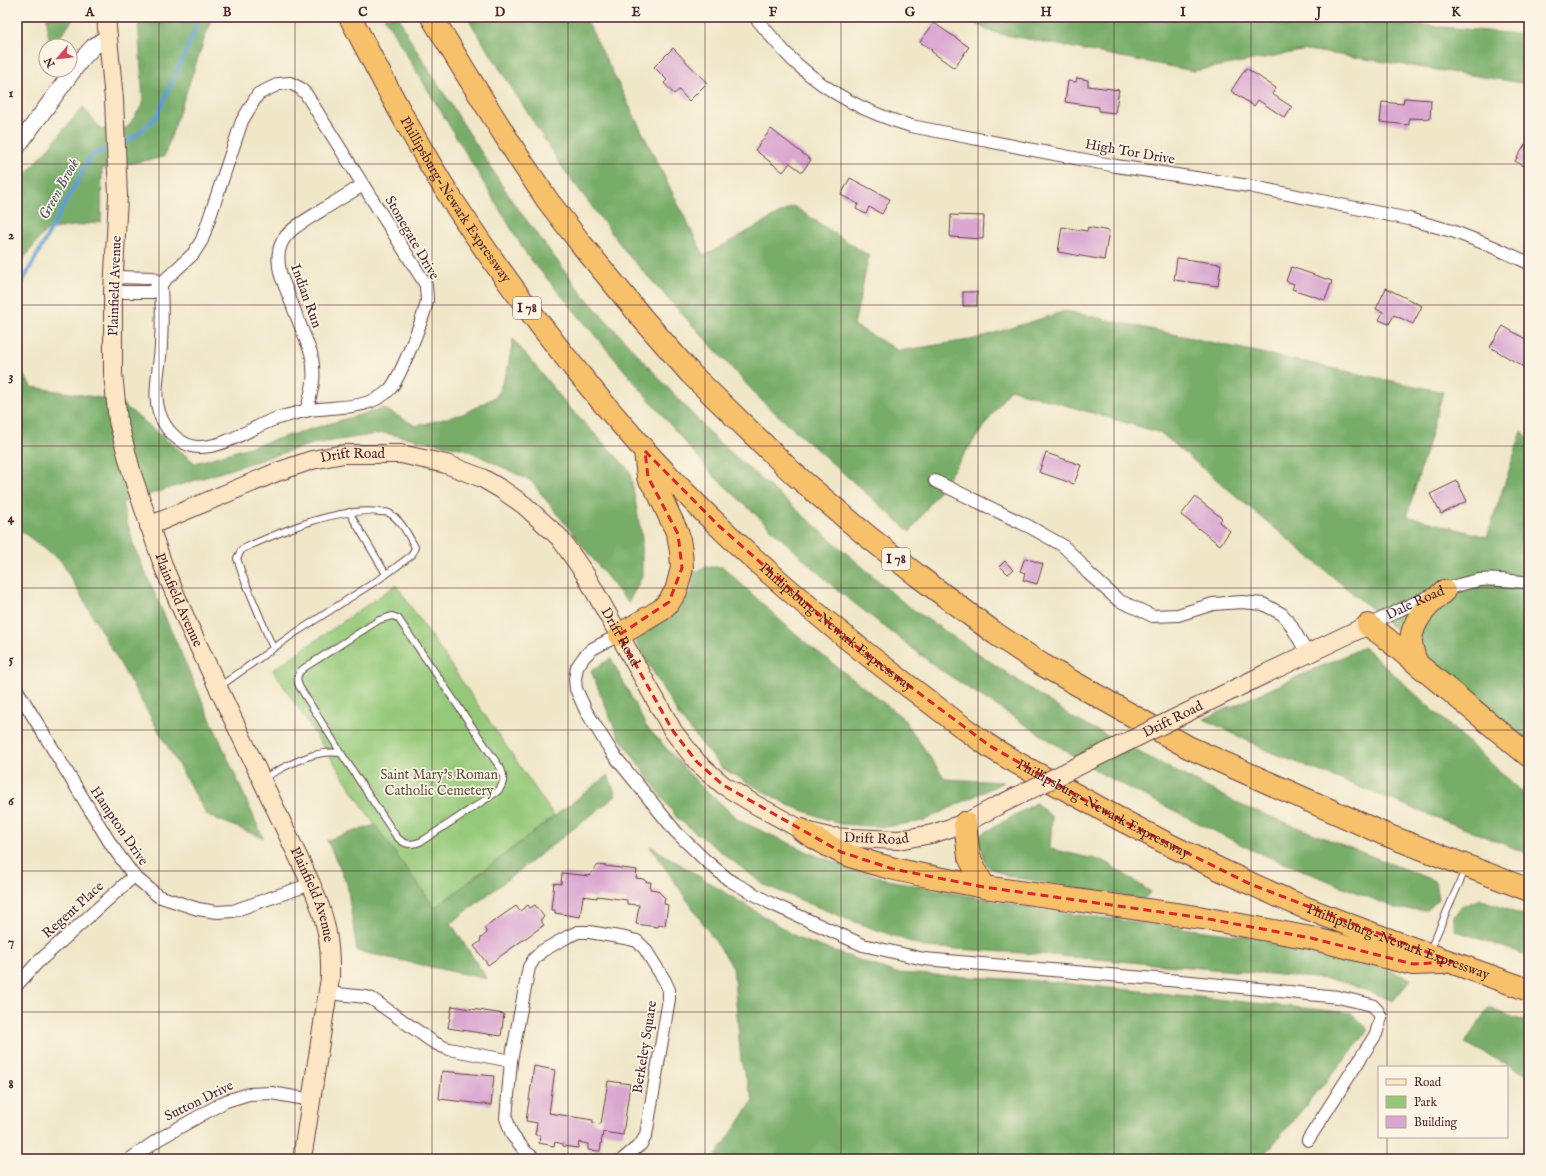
<svg xmlns="http://www.w3.org/2000/svg" width="1546" height="1176" viewBox="0 0 1546 1176" font-family="'IM FELL English',serif">
<style>
.green{fill:#95c979;stroke:#707452}
.forest{fill:#78ad69;stroke:#61664a}
.lines{fill:none;stroke-linecap:round;stroke-linejoin:round}
.stream{stroke:#649fd4;stroke-width:4}
.building{fill:#daa7d1}
.service-casing{stroke:#633d43;stroke-width:8}
.minor-casing{stroke:#633d43;stroke-width:14}
.tertiary-casing{stroke:#633d43;stroke-width:18}
.secondary-casing{stroke:#633d43;stroke-width:20}
.motorway-casing{stroke:#633d43;stroke-width:24}
.service{stroke:#fff;stroke-width:6}
.minor{stroke:#fff;stroke-width:12}
.tertiary{stroke:#fff;stroke-width:16}
.secondary{stroke:#fce6c4;stroke-width:18}
.motorway{stroke:#f7c06b;stroke-width:22}
.secondary-bridge-casing{stroke:#633d43;stroke-width:20;stroke-linecap:butt}
.secondary-bridge{stroke:#fce6c4;stroke-width:18}
.marked{fill:none;stroke:#d62828;stroke-width:3;stroke-dasharray:8 5;stroke-linejoin:round}
.grid{fill:none;stroke:#4a1f2b;stroke-width:1;stroke-opacity:0.55}
.labels{text-anchor:middle;dominant-baseline:central;stroke-width:3.5;stroke-linejoin:round;paint-order:stroke}
.shield{fill:#fcf5e5;stroke:#7f5f63;stroke-width:1}
.shield-label{font-size:13px;font-weight:bold;fill:#4a1f2b}
.street-label{font-size:14px;fill:#4a1f2b;stroke:#fcf5e5}
.park-label{font-size:14px;fill:#605242;stroke:#fcf5e5}
.water-label{font-size:15px;font-style:italic;fill:#54526f;stroke:#fcf5e5}
.neatline{fill:none;stroke:#4a1f2b;stroke-width:1.5}
.grid-label{font-size:13px;text-anchor:middle;font-weight:bold;fill:#4a1f2b}
</style>
<rect width="100%" height="100%" fill="#fcf5e5"/>
<filter id="ink" filterUnits="userSpaceOnUse"><feTurbulence type="fractalNoise" baseFrequency=".025" numOctaves="2"/><feDisplacementMap in="SourceGraphic" scale="8" xChannelSelector="R" yChannelSelector="G"/><feConvolveMatrix kernelMatrix="1 2 1 2 8 2 1 2 1" color-interpolation-filters="sRGB"/></filter>
<filter id="wash" filterUnits="userSpaceOnUse"><feTurbulence type="fractalNoise" baseFrequency=".012" numOctaves="4" result="noise"/><feDisplacementMap in="SourceGraphic" scale="16" xChannelSelector="R" yChannelSelector="G"/><feGaussianBlur stdDeviation="0.9" result="paint"/><feColorMatrix in="noise" values="0 0 0 0 0 0 0 0 0 0 0 0 0 0 0 0 0 1.4 0 .05"/><feComposite in="paint" operator="in"/></filter>
<g filter="url(#wash)">
<rect width="100%" height="100%" fill="#f0e7c9"/>
<polygon class="green" points="396,585 554,816 435,908 375,825 273,670"/>
<g class="forest">
<polygon points="47,17 75,17 53,46 49,46"/>
<polygon points="138,17 212,17 164,157 102,169 101,222 46,230 17,267 17,185 83,107 101,129 127,128 143,104"/>
<polygon points="384,17 399,17 409,38 512,201 583,295 714,438 905,604 1075,719 1243,806 1435,881 1438,900 1427,910 1398,909 1252,850 1102,774 939,669 836,589 712,474 527,255"/>
<polygon points="467,17 585,17 704,256 793,206 869,256 854,325 899,351 975,339 1066,311 1443,392 1407,516 1487,537 1522,431 1529,440 1529,659 1521,683 1529,692 1529,741 1161,433 1010,389 910,532 763,402 629,256 562,167"/>
<polygon points="964,17 1385,17 1399,23 1529,35 1529,84 1307,50 1194,71 991,32"/>
<polygon points="513,339 569,407 630,471 642,538 642,577 628,603 531,481 465,449 384,433 312,444 122,503 134,547 263,838 207,815 61,561 17,528 17,366 32,387 119,401 195,463 383,408 416,426 463,414 497,396 508,368"/>
<polygon points="706,567 723,567 796,635 903,718 945,779 1004,782 923,821 885,827 840,824 788,805 722,768 679,716 635,641 679,609 692,590 693,573"/>
<polygon points="1364,647 1529,798 1529,854 1268,751 1204,719"/>
<polygon points="611,658 646,726 699,784 740,821 815,855 888,880 1041,910 1331,947 1411,979 1393,1001 1339,980 1038,954 924,947 847,919 764,885 677,818 617,734 591,671"/>
<polygon points="608,775 616,796 451,923 487,979 357,951 347,884 327,840 375,825 435,908"/>
<polygon points="1036,803 1052,817 1050,849 1104,861 1151,892 1144,899 1006,876 986,865 978,836"/>
<polygon points="650,846 802,940 896,973 1043,981 1351,1013 1369,1030 1261,1159 714,1159 753,1101 741,1061 733,967"/>
<polygon points="1480,899 1529,918 1529,956 1454,930 1454,916 1461,907"/>
<polygon points="1488,1008 1529,1023 1529,1076 1465,1043"/>
</g>
<g class="lines">
<g class="stream">
<polyline points="120,144 133,138 156,118 201,17"/>
<polyline points="17,292 91,156 112,147"/>
</g>
</g>
<g id="blocks">
<g class="building">
<polygon points="934,23 969,47 954,68 931,51 932,50 920,42"/>
<polygon points="673,48 707,83 689,101 679,90 674,94 664,83 667,80 654,67"/>
<polygon points="1246,68 1276,88 1272,94 1292,107 1285,118 1258,100 1254,106 1231,91"/>
<polygon points="1077,78 1088,80 1088,86 1119,90 1115,113 1099,111 1099,107 1065,102 1068,81 1076,82"/>
<polygon points="1404,98 1431,100 1430,119 1409,118 1409,125 1380,122 1382,102 1403,104"/>
<polygon points="771,129 811,160 802,172 790,163 783,172 755,150"/>
<polygon points="1525,145 1529,147 1529,164 1526,168 1515,161"/>
<polygon points="850,178 890,199 882,214 869,207 866,214 856,209 858,204 841,195"/>
<polygon points="951,215 984,216 983,239 950,237"/>
<polygon points="1062,227 1087,231 1088,227 1109,231 1104,260 1058,252"/>
<polygon points="1177,258 1221,264 1218,286 1174,280"/>
<polygon points="1291,267 1332,281 1325,300 1292,289 1294,284 1286,281"/>
<polygon points="1386,288 1422,306 1413,324 1394,315 1389,324 1379,320 1383,312 1376,309"/>
<rect x="963" y="292" width="14" height="14"/>
<polygon points="1503,326 1529,341 1529,370 1490,347"/>
<polygon points="1046,453 1081,465 1074,484 1039,472"/>
<polygon points="1457,481 1467,501 1441,514 1430,494"/>
<polygon points="1195,497 1222,518 1219,522 1230,531 1220,545 1181,515"/>
<polygon points="1025,558 1043,564 1037,584 1023,580 1025,573 1020,571"/>
<polygon points="1005,561 1013,570 1008,574 1000,566"/>
<polygon points="598,865 637,870 636,878 643,879 647,882 651,882 650,889 657,890 665,898 664,904 668,905 665,926 659,925 658,927 636,924 639,905 627,904 627,900 597,896 597,898 583,896 580,917 555,913 555,910 551,910 554,883 561,884 562,873 589,876"/>
<polygon points="528,905 530,908 535,905 544,917 540,920 544,925 488,965 474,946 480,942 481,938 487,933 484,928 516,906 520,911"/>
<polygon points="452,1006 504,1014 501,1036 448,1028"/>
<polygon points="534,1066 555,1070 549,1113 593,1120 593,1123 601,1124 608,1081 630,1084 623,1135 603,1132 600,1151 588,1150 588,1144 579,1142 578,1148 563,1146 563,1144 555,1142 554,1146 539,1143 540,1135 535,1135 537,1123 526,1121"/>
<polygon points="442,1071 494,1076 491,1105 439,1099"/>
</g>
</g>
</g>
<g filter="url(#ink)">
<use href="#blocks" fill-opacity="0" stroke="#633d43" stroke-width="1"/>
<g class="lines">
<g class="service-casing">
<g id="service">
<polyline points="349,512 386,574"/>
<path d="M219,687L292,635L384,576L412,555L415,547C408,535 402,521 389,513C387,512 383,512 380,512C338,506 280,532 242,549L237,558L242,574L273,648"/>
<path d="M263,778C288,766 312,749 341,753L396,836C404,845 411,846 422,841L497,792C504,785 505,778 501,769L402,624L398,618L392,616L379,620L304,668C297,673 296,678 299,686L341,753"/>
<polyline points="1429,952 1465,870"/>
</g>
</g>
<g class="minor-casing">
<g id="minor">
<path d="M755,17C769,33 782,51 798,65C830,94 870,114 911,126L1116,166L1249,186L1409,219L1452,231L1491,246L1529,263"/>
<path d="M113,292H152L193,254L202,240L242,121L258,94L279,84L290,83L300,88L306,94L426,285C426,290 427,296 427,300C425,315 399,380 390,389C368,412 332,405 304,411C294,414 284,416 275,419C250,428 226,447 199,447C185,447 172,436 165,425C149,400 160,372 161,345C162,325 162,305 161,285L153,278L114,277"/>
<path d="M306,411C313,389 316,375 311,353L281,276C271,239 290,230 319,212C333,203 348,194 363,185"/>
<polyline points="935,481 1030,527 1062,545 1077,559 1087,572 1118,600 1153,616 1178,615 1213,604 1242,602 1263,604 1282,614 1289,622 1307,653"/>
<path id="s1" d="M1368,625C1402,610 1443,586 1480,580C1496,578 1513,581 1529,583"/>
<polyline points="619,635 592,649 584,657 577,667 575,679 576,689 586,711 613,754 676,832 705,860 729,880 770,903 863,945 924,959 1191,982 1338,997 1372,1005 1377,1010 1381,1017 1376,1034 1308,1140"/>
<polyline points="17,690 112,846 134,876 158,896 198,909 217,912 233,911 311,884"/>
<polyline points="17,985 37,963 134,876"/>
<polyline points="328,993 366,997 372,999 433,1042 441,1046 449,1049 511,1061"/>
<polyline points="130,1159 159,1139 226,1101 249,1094 271,1093 312,1100"/>
<polyline points="535,1159 526,1152 512,1135 506,1118 511,1061 529,967 534,959 542,951 569,936 578,932 589,932 625,938 637,941 645,949 665,981 669,990 669,999 646,1135 641,1144 623,1159"/>
</g>
</g>
<g class="tertiary-casing">
<polyline id="tertiary" points="17,147 81,60 93,47 109,36"/>
</g>
<g class="secondary-casing">
<g id="secondary">
<path id="s2" d="M106,17L114,99L118,196L113,292V374L118,421L132,474L164,568L188,624L311,884C326,918 331,942 330,978L302,1159"/>
<path id="s3" d="M149,526L277,472L312,460L344,454H401L446,464L482,478L501,489L524,505L559,537L585,574L673,731L697,762L723,785L756,805L802,830L829,837L898,840L932,834L965,823L997,806"/>
<polyline points="1265,674 1368,625"/>
</g>
</g>
<g class="motorway-casing">
<g id="motorway">
<path id="s4" d="M350,17C383,80 416,144 454,203C509,287 570,367 637,442C718,532 810,612 907,685C934,705 961,727 989,746C1013,762 1040,775 1065,789C1141,832 1219,871 1299,905C1374,936 1452,962 1529,990"/>
<polyline points="432,17 469,78 519,158 548,201 582,245 643,319 691,374 793,473 866,535 918,576 996,634 1041,664 1188,747 1384,834 1529,890"/>
<polyline points="1368,625 1382,635 1529,756"/>
<polyline points="619,635 661,610 669,602 676,591 682,568 681,551 678,534 659,494 648,477 645,451"/>
<path d="M1416,662C1414,656 1411,647 1411,640C1413,618 1429,605 1444,591"/>
<polyline points="965,823 969,857 984,887 1203,918 1311,938 1413,964 1442,963"/>
<path d="M802,830C815,838 829,847 843,853C888,871 937,877 984,887"/>
</g>
</g>
<use href="#service" class="service"/>
<use href="#minor" class="minor"/>
<use href="#tertiary" class="tertiary"/>
<use href="#secondary" class="secondary"/>
<use href="#motorway" class="motorway"/>
<g class="secondary-bridge-casing">
<g id="secondary-bridge">
<path id="s5" d="M997,806L1265,674"/>
</g>
</g>
<use href="#secondary-bridge" class="secondary-bridge"/>
</g>
</g>
<path class="marked" d="M645,451L719,526L853,644L990,746L1111,815L1250,884L1453,962L1413,964L1311,938L1203,918L984,887L893,869L841,852L723,785L697,762L673,731L619,635L669,602L682,568L678,534L648,477Z"/>
<path class="grid" d="M159,17V1159M295,17V1159M432,17V1159M568,17V1159M705,17V1159M841,17V1159M978,17V1159M1114,17V1159M1251,17V1159M1387,17V1067M17,164H1529M17,305H1529M17,446H1529M17,588H1529M17,730H1529M17,871H1529M17,1012H1529M1387,1137V1159"/>
<g class="labels">
<g class="shield">
<rect x="513" y="297" width="28" height="22" rx="3"/>
<rect x="882" y="548" width="28" height="22" rx="3"/>
</g>
<g class="shield-label">
<text x="527" y="308">I 78</text>
<text x="896" y="559">I 78</text>
</g>
<g class="street-label">
<text transform="translate(1130 152) rotate(10)">High Tor Drive</text>
<text stroke="none"><textPath href="#s4" startOffset="211">Phillipsburg-Newark Expressway</textPath></text>
<text transform="translate(412 238) rotate(60)">Stonegate Drive</text>
<text transform="translate(115 286) rotate(-88)">Plainfield Avenue</text>
<text transform="translate(306 296) rotate(70)">Indian Run</text>
<text stroke="none"><textPath href="#s3" startOffset="217">Drift Road</textPath></text>
<text stroke="none"><textPath href="#s2" startOffset="594">Plainfield Avenue</textPath></text>
<text stroke="none"><textPath href="#s1" startOffset="52">Dale Road</textPath></text>
<text stroke="none"><textPath href="#s4" startOffset="787">Phillipsburg-Newark Expressway</textPath></text>
<text stroke="none"><textPath href="#s3" startOffset="565">Drift Road</textPath></text>
<text stroke="none"><textPath href="#s5" startOffset="196">Drift Road</textPath></text>
<text stroke="none"><textPath href="#s4" startOffset="1111">Phillipsburg-Newark Expressway</textPath></text>
<text transform="translate(119 826) rotate(56)">Hampton Drive</text>
<text stroke="none"><textPath href="#s3" startOffset="913">Drift Road</textPath></text>
<text stroke="none"><textPath href="#s2" startOffset="918">Plainfield Avenue</textPath></text>
<text transform="translate(73 910) rotate(-42)">Regent Place</text>
<text stroke="none"><textPath href="#s4" startOffset="1435">Phillipsburg-Newark Expressway</textPath></text>
<text transform="translate(645 1047) rotate(-81)">Berkeley Square</text>
<text transform="translate(199 1101) rotate(-26)">Sutton Drive</text>
</g>
<g class="park-label">
<text x="439" y="775">Saint Mary's Roman<tspan x="439" dy="16">Catholic Cemetery</tspan></text>
</g>
<g class="water-label">
<text transform="translate(59 189) rotate(-61)">Green Brook</text>
</g>
</g>
<rect width="1546" height="1176" fill="none" stroke="#fcf5e5" stroke-width="44"/>
<rect x="1378" y="1066" width="130" height="72" fill="#fcf5e5" stroke="#b59f9b"/>
<rect x="1386" y="1079" width="20" height="6" fill="#fce6c4" stroke="#b59f9b"/>
<text x="1414" y="1086" font-size="12" fill="#4a1f2b">Road</text>
<rect x="1386" y="1096" width="20" height="12" fill="#95c979" stroke="#b59f9b"/>
<text x="1414" y="1106" font-size="12" fill="#4a1f2b">Park</text>
<rect x="1386" y="1116" width="20" height="12" fill="#daa7d1" stroke="#b59f9b"/>
<text x="1414" y="1126" font-size="12" fill="#4a1f2b">Building</text>
<g transform="translate(58 58) rotate(242)"><circle r="19" fill="#fcf5e5" stroke="#b59f9b"/>
<path d="M0-3L7 15L0 10L-7 15Z" fill="#d1495b"/>
<text y="-6" font-size="11" font-weight="bold" text-anchor="middle" fill="#4a1f2b">N</text>
</g>
<rect x="22" y="22" width="1502" height="1132" class="neatline"/>
<g class="grid-label">
<text x="90" y="16">A</text>
<text x="227" y="16">B</text>
<text x="363" y="16">C</text>
<text x="500" y="16">D</text>
<text x="636" y="16">E</text>
<text x="773" y="16">F</text>
<text x="910" y="16">G</text>
<text x="1046" y="16">H</text>
<text x="1183" y="16">I</text>
<text x="1319" y="16">J</text>
<text x="1456" y="16">K</text>
<text x="11" y="97">1</text>
<text x="11" y="239">2</text>
<text x="11" y="380">3</text>
<text x="11" y="522">4</text>
<text x="11" y="663">5</text>
<text x="11" y="805">6</text>
<text x="11" y="946">7</text>
<text x="11" y="1088">8</text>
</g>
</svg>
